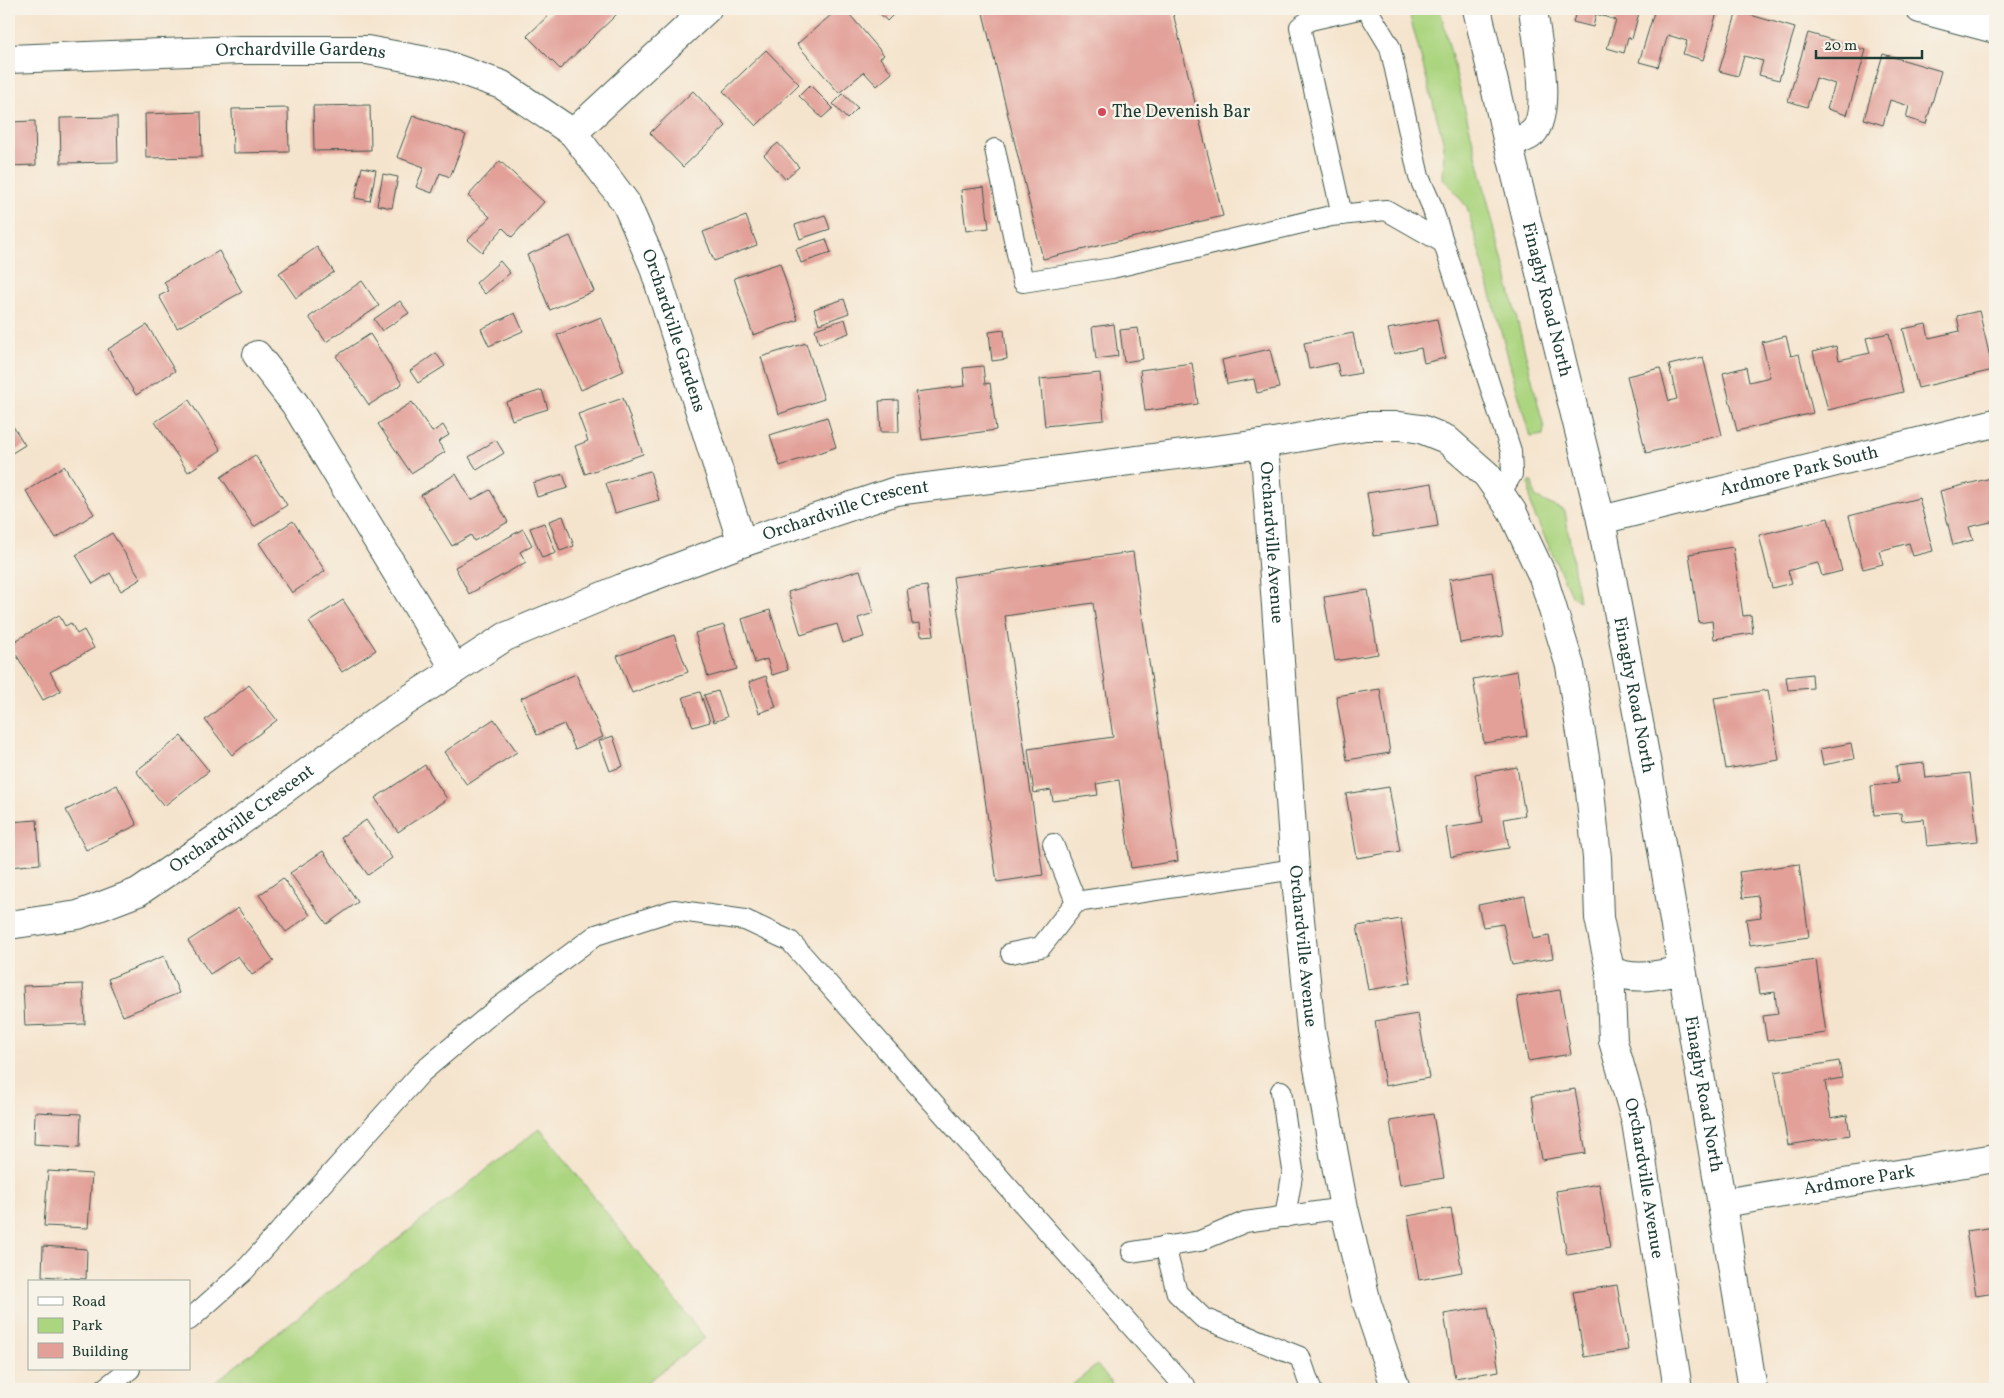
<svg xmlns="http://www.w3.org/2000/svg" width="2004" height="1398" viewBox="0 0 2004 1398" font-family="Vollkorn,serif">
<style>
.green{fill:#acd580;stroke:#66895a}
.building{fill:#e2a099}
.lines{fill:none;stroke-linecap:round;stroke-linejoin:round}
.service-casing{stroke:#3f564b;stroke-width:22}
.minor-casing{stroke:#3f564b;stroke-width:30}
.tertiary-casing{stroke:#3f564b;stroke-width:30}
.service{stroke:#fff;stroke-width:20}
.minor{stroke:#fff;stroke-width:28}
.tertiary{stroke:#fff;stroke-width:28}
.poi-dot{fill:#d1495b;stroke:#f7f3e8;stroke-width:2}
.labels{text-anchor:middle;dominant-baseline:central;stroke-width:5;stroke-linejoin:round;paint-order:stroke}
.street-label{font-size:18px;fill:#1f3d34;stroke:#f7f3e8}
.poi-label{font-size:18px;fill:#1f3d34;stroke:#f7f3e8;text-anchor:start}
</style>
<rect width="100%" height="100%" fill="#f7f3e8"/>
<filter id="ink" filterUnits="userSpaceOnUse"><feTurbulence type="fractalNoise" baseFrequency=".02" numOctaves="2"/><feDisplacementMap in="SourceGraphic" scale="10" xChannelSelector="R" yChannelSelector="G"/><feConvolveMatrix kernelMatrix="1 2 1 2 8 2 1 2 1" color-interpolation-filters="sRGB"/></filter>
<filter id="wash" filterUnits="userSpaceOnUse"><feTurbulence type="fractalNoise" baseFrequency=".0096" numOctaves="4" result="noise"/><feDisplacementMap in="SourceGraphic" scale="20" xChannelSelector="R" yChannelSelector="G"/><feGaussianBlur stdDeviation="1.12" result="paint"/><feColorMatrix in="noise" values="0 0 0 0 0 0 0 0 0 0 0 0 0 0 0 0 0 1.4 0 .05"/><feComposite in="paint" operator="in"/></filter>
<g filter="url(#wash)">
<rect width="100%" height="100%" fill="#f5e4cd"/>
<g class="green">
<polygon points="1408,9 1440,9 1544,428 1543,435 1530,437 1467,207 1443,178 1444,144"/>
<polygon points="1529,482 1532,482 1535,497 1565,511 1579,601 1571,595 1531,507"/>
<polygon points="540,1128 705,1338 639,1389 206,1389"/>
<polygon points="1097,1365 1116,1389 1067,1389"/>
</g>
<g id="blocks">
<g class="building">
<polygon points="555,9 611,9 617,14 560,69 527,36"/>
<polygon points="838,9 845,9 884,55 880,58 892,73 877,86 864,72 839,93 797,44"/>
<polygon points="876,9 899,9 887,21"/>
<polygon points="982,9 1172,9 1223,216 1043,259"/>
<polygon points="1577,9 1640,9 1632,39 1628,37 1624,53 1607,48 1616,20 1596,14 1593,27 1573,22"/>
<polygon points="1655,9 1718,9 1703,60 1683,54 1687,41 1668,35 1658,67 1639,62"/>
<polygon points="1737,11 1795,28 1779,80 1759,75 1763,61 1744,56 1738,76 1719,71"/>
<polygon points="1808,33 1866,50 1847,115 1827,109 1835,84 1816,78 1807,107 1788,101"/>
<polygon points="766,50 799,84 756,126 723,91"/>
<polygon points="1883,54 1941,71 1926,124 1906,118 1909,106 1890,100 1883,125 1864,119"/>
<polygon points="810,85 833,108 822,118 799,96"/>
<polygon points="693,91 726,126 683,167 650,133"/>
<polygon points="843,94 858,108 847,119 833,104"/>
<polygon points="370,105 371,150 314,151 313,106"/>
<polygon points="288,108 289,152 233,153 232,109"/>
<polygon points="201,112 202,157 146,158 145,114"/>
<polygon points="413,115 466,135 450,177 440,173 432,193 416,187 424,167 397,157"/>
<polygon points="117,117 118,162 61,163 60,118"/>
<polygon points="35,121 36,165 9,166 9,122"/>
<polygon points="778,143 799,167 785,179 764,155"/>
<polygon points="500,161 544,202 512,237 503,228 482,252 468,240 490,217 468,196"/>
<polygon points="362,167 376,170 370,201 355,198"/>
<polygon points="383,174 398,177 392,208 377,205"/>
<polygon points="984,187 989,228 966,231 961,190"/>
<polygon points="825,215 830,229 800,239 795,225"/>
<polygon points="746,216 757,245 714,261 703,232"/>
<polygon points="570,236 594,291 550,310 527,255"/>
<polygon points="826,239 831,253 801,263 796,249"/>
<polygon points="317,247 334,272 296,298 279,273"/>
<polygon points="219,251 242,292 177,328 159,296 169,291 164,282"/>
<polygon points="500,261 510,273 485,294 476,283"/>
<polygon points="780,263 798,320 753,335 734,278"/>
<polygon points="362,281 379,306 326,342 309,317"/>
<polygon points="844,299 849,313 819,324 814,309"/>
<polygon points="400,301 409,313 382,331 374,319"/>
<polygon points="1979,311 1993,370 1918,388 1903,329 1926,324 1929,338 1960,331 1957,316"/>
<polygon points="515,313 523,331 489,346 481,329"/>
<polygon points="601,317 624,371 581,390 557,335"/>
<polygon points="845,319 849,333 819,344 815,329"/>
<polygon points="1437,319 1445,358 1424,363 1421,348 1394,354 1388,329"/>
<polygon points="1114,324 1118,356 1096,359 1092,327"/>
<polygon points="147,325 175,371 136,395 108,349"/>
<polygon points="1138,328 1143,359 1124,362 1120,330"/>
<polygon points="1004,330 1007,359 992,361 989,332"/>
<polygon points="1353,333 1361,373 1340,377 1337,363 1309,369 1304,343"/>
<polygon points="1889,333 1903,392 1828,410 1813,352 1836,346 1839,360 1870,353 1866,338"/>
<polygon points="370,334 402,384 369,405 336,356"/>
<polygon points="1786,336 1791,356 1799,354 1813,413 1737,431 1723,373 1746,367 1749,382 1770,377 1762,342"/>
<polygon points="806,343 824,399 779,414 761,357"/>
<polygon points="1270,349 1279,388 1257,393 1254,379 1227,384 1222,360"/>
<polygon points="436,353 445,366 418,383 410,371"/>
<polygon points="1703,357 1722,435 1646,453 1627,376 1660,368 1669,401 1677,399 1669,365"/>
<polygon points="1192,363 1198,404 1145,411 1140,370"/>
<polygon points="983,366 985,384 990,383 996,430 922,440 916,392 965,386 963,368"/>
<polygon points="1100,373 1104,420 1045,426 1040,379"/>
<polygon points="542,390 548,409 512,420 506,402"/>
<polygon points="623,398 643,454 585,474 575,446 588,441 578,414"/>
<polygon points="189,400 221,450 188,472 155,422"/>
<polygon points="898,400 899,432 881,432 879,401"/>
<polygon points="412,402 432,432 443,425 449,435 438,442 445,452 411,473 378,424"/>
<polygon points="827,417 836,447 780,466 770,435"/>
<polygon points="9,420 25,445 9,455"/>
<polygon points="496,440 504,453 477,470 469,457"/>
<polygon points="255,455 287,505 254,527 221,477"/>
<polygon points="64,466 94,514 56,538 26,491"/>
<polygon points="650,471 659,500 615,513 606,483"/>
<polygon points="456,474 471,500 490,490 508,522 474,541 471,535 452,546 421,495"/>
<polygon points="563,474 568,488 537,497 533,483"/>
<polygon points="1995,477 1995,521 1969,527 1973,540 1953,545 1940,491"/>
<polygon points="1432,483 1438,526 1374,536 1367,493"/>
<polygon points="1919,498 1933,551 1913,556 1909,543 1879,551 1883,564 1863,569 1849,516"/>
<polygon points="563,516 574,546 560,551 549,521"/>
<polygon points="1828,518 1842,571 1822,576 1818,563 1804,566 1788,571 1792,583 1772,588 1759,535"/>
<polygon points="293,521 325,571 292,593 259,543"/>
<polygon points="544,523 556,553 542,558 530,528"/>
<polygon points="523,529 532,545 520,552 526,562 469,594 455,567"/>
<polygon points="112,533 141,579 121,591 110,573 93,584 76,555"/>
<polygon points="1733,547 1743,616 1751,615 1753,633 1714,639 1712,621 1699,623 1689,554"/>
<polygon points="1133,552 1178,861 1131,868 1119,780 1096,784 1098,795 1053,801 1051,790 1034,793 1028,749 1113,737 1093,603 1005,616 1043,875 997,882 953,577"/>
<polygon points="860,570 874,613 858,618 864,637 843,643 837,624 801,635 788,592"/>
<polygon points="1492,572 1503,636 1460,643 1449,579"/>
<polygon points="927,586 934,635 921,636 920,623 912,624 907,589"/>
<polygon points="1368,590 1378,654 1335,661 1324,597"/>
<polygon points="343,600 376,650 342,672 309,622"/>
<polygon points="770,610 788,670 772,675 767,659 755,663 742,619"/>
<polygon points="59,615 65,626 71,623 77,634 84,630 94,648 50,672 61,691 43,700 10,644"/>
<polygon points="724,625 737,669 708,677 695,633"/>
<polygon points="674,635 688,672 632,693 617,656"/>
<polygon points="1517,671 1527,736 1484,743 1473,679"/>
<polygon points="576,674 603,737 575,749 564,724 537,735 521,698"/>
<polygon points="1812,674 1813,688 1788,690 1786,677"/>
<polygon points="766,676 776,707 759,713 749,682"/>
<polygon points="249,685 277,720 232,755 205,720"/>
<polygon points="1380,689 1390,753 1347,760 1336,696"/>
<polygon points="1768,690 1779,760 1726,769 1714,698"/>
<polygon points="718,691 727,717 714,722 704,695"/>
<polygon points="700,692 710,722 693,727 683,697"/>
<polygon points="494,719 517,752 467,785 444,752"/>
<polygon points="181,736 209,771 164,806 136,771"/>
<polygon points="613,736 623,766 610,771 599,741"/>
<polygon points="1851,743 1854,759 1823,765 1820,749"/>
<polygon points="1924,763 1926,778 1970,773 1978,841 1927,846 1924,819 1902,821 1901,813 1874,815 1871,786 1898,783 1896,766"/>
<polygon points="425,765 447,799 398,832 375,798"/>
<polygon points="1517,767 1525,815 1504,819 1509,848 1451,857 1446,828 1483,822 1475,774"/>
<polygon points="117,785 137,825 86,850 66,810"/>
<polygon points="1389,787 1400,851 1357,858 1346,794"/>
<polygon points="37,820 40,864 9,867 9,822"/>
<polygon points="366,820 392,858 368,875 341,837"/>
<polygon points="323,851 358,902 327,924 290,873"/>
<polygon points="1799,864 1809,937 1750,945 1746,919 1761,917 1758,896 1743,898 1739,872"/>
<polygon points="283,878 310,915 286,932 259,895"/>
<polygon points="1525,896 1533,939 1549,936 1553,958 1512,965 1503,924 1483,927 1478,905"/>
<polygon points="238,908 274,961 252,975 238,956 210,974 188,941"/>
<polygon points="1401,919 1411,983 1368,990 1357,926"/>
<polygon points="164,956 179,993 123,1016 108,979"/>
<polygon points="1816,960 1826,1033 1767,1041 1763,1016 1778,1014 1776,1002 1775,992 1760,994 1756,968"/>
<polygon points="83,984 85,1024 25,1026 23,986"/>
<polygon points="1560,990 1571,1054 1528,1061 1517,997"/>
<polygon points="1418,1014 1429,1078 1385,1086 1375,1021"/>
<polygon points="1839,1061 1842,1078 1825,1081 1828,1101 1831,1118 1847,1115 1850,1135 1788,1145 1775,1072"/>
<polygon points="1575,1089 1586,1153 1542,1160 1532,1096"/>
<polygon points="35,1112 81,1114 80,1147 34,1144"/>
<polygon points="1433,1114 1444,1178 1400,1185 1390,1121"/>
<polygon points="48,1171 92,1174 88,1228 44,1226"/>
<polygon points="1599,1184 1610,1248 1567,1255 1556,1191"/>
<polygon points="1451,1208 1462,1272 1419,1280 1408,1216"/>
<polygon points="1995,1227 1995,1292 1976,1295 1966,1231"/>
<polygon points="43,1246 87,1249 86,1279 42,1276"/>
<polygon points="1617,1285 1628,1350 1584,1357 1573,1292"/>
<polygon points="1488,1307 1499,1371 1455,1378 1444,1314"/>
</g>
</g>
</g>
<g filter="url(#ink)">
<use href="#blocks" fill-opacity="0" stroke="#3f564b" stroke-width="1"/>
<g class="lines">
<g class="service-casing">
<g id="service">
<polyline points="1367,9 1390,47 1419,177 1431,204 1511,451 1512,474 1501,492"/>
<polyline points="995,149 1023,282 1112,268 1331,216 1386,210 1442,242"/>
<polyline points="1342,215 1300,27 1310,20 1359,9"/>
<polyline points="1053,844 1076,902"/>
<polyline points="1011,953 1041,947 1076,902 1295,869"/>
<polyline points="1281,1091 1293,1170 1285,1217"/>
<polyline points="1165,1246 1177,1293 1203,1318 1300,1357 1311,1389"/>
<polyline points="1132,1252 1200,1241 1245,1222 1344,1208"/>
<polyline points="189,1320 244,1271 422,1072 499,1007 596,935 674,910 745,920 790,941 1187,1389"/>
<polyline points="104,1389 130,1369"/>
</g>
</g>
<g class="minor-casing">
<g id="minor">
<polyline points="1920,9 1995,29"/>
<path id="s1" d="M9,59L240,50H367L443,64L502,85L573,133L626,203L653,265L742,543"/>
<polyline points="573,133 707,9"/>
<path d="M1508,143C1514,141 1525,139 1530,135C1554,119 1536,35 1533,9"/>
<polyline points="257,355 295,404 455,669"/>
<path id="s2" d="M1262,444L1266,467L1295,869L1311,1030L1344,1208L1367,1303L1396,1389"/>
<path id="s3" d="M1601,520L1995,423"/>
<path id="s4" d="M9,925L78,915L138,892L229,830L385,715L505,637L622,588L742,543L896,491L1262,444L1365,426H1400L1421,429L1446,439L1487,475L1512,511L1543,577L1570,666L1589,782L1597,858L1599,918L1610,970C1634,982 1657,975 1682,970"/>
<path id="s5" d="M1610,970L1613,1041L1636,1122L1678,1389"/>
<path id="s6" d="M1723,1203L1995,1158"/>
</g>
</g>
<g class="tertiary-casing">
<g id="tertiary">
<path id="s7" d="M1477,9L1508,143L1601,520L1655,808L1753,1389"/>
</g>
</g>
<use href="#service" class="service"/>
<use href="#minor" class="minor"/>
<use href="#tertiary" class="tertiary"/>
</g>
</g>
<circle class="poi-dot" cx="1102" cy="112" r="5"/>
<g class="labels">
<g class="street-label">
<text stroke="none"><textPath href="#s1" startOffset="292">Orchardville Gardens</textPath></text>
<text stroke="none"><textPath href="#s7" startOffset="299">Finaghy Road North</textPath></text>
<text stroke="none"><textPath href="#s1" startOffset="808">Orchardville Gardens</textPath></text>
<text stroke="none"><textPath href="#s3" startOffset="204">Ardmore Park South</textPath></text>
<text stroke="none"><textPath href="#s4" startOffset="945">Orchardville Crescent</textPath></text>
<text stroke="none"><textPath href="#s2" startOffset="99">Orchardville Avenue</textPath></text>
<text stroke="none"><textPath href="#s7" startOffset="704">Finaghy Road North</textPath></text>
<text stroke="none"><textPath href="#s4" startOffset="261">Orchardville Crescent</textPath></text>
<text stroke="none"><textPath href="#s2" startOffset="504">Orchardville Avenue</textPath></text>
<text stroke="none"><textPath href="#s7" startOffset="1109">Finaghy Road North</textPath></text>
<text stroke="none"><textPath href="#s5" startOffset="212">Orchardville Avenue</textPath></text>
<text stroke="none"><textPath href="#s6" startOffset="138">Ardmore Park</textPath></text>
</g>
<g class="poi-label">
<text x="1112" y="112">The Devenish Bar</text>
</g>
</g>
<rect width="2004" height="1398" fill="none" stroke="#f7f3e8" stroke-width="30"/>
<rect x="28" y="1280" width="162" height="90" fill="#f7f3e8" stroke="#a1aaa0"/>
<rect x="38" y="1297" width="25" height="8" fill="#ffffff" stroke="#a1aaa0"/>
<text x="72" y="1306" font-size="15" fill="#1f3d34">Road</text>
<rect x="38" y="1318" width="25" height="15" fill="#acd580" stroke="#a1aaa0"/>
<text x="72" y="1330" font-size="15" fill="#1f3d34">Park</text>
<rect x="38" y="1343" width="25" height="15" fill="#e2a099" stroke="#a1aaa0"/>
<text x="72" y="1356" font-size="15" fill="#1f3d34">Building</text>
<path d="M1816 50v8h106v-8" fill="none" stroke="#1f3d34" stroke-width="2.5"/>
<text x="1824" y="50" font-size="15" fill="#1f3d34" stroke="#f7f3e8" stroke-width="4" paint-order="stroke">20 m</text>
</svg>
